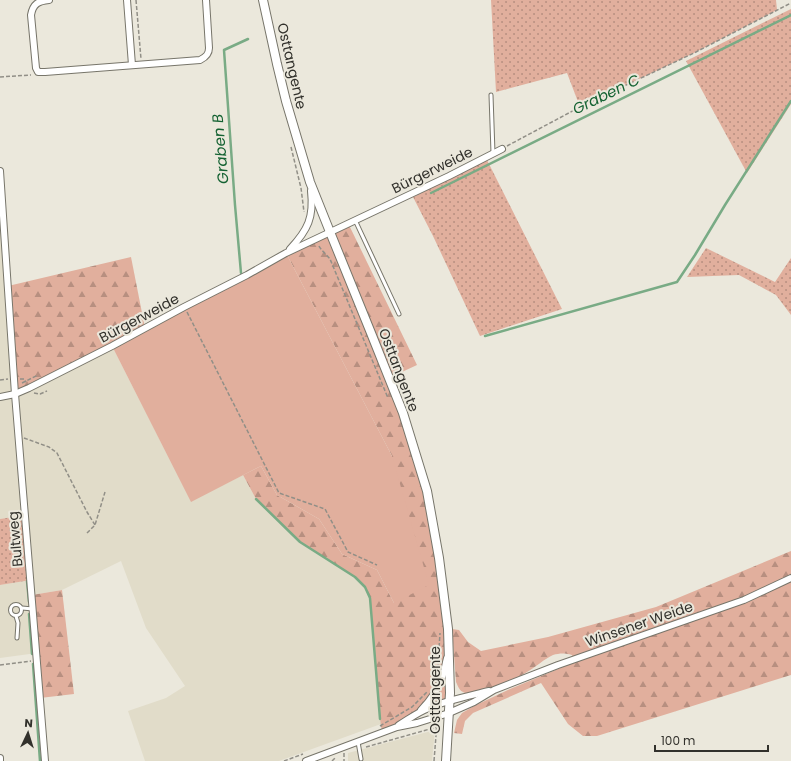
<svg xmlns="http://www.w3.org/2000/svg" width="791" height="761" viewBox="0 0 791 761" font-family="Poppins,sans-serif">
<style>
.built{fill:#e1dcc9}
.grass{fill:url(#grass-dots)}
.forest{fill:url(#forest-firs)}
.pitch{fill:#e1af9d}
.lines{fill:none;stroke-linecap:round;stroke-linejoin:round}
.stream{stroke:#79ab85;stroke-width:2.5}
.service-casing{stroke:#77756a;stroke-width:5}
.minor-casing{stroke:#77756a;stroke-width:8}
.secondary-casing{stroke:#77756a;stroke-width:10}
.path{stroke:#918f87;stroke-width:1.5;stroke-dasharray:4 2;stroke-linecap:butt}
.service{stroke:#fff;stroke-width:3}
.minor{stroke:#fff;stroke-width:6}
.secondary{stroke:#fff;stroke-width:8}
.labels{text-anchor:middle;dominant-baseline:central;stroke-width:4;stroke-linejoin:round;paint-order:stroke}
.street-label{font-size:14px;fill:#32312c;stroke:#ebe8dc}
.water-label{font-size:15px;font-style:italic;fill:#146232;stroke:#ebe8dc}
</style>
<defs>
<pattern id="grass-dots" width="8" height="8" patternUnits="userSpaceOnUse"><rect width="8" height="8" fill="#e1af9d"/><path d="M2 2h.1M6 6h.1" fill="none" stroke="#b78f80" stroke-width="1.8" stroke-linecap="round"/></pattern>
<pattern id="forest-firs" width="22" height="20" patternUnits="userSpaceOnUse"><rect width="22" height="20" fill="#e1af9d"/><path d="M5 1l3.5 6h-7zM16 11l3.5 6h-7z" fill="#b78f80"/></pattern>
</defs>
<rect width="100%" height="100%" fill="#ebe8dc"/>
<g class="built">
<polygon points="0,173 15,393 112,346 191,501 243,475 256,499 300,542 355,577 365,587 370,598 381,724 279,761 145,761 128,711 166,698 185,686 146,628 121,561 62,590 32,595 37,653 0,658 0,585 30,580 25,516 0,519"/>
<polygon points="435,730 432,761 348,761 348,753"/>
</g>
<g class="grass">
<polygon points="491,0 776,0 777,10 696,52 580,107 567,73 496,92"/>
<polygon points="791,9 791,104 747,173 686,61"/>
<polygon points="487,160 562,309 480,336 433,236 413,197"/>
<polygon points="706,248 775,282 791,258 791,315 776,295 739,275 687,277"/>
<polygon points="26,515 31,580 0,585 0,519"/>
</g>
<g class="forest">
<polygon points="348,223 417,365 389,378 427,491 439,558 449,702 382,732 380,719 370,598 365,587 355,577 300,542 256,499 243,475 261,466 277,495 319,519 342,554 377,570 394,603 392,456 286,253"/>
<polygon points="131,257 145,328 15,394 8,286"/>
<path d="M791,551V675L597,736H583L568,724L541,683L473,713L465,721L462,734L454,733L457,720L462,713L474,706L510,689L575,662L572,655C565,653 560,653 553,655C544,659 536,667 527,672C516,679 474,699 463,692C459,690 458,686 456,682L452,629L459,630L468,642L481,651L548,637L656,607Z"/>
<polygon points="62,590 74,694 40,698 32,595"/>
</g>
<polygon class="pitch" points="286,253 392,456 429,585 394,603 377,570 342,554 319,519 277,495 261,466 191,502 112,346"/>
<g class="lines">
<g class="stream">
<polyline points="431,193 791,15"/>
<polyline points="241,273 235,205 224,50 248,39"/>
<polyline points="485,336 677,282 695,255 725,205 791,101"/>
<polyline points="256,499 300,542 355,577 365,587 370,598 380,719"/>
<polyline points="27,581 29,602"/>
<polyline points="29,614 32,654"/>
<polyline points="33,664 40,761"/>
</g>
<g class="service-casing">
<g id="service">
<polyline points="491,95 493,153"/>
<polyline points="355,220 399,314"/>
<circle cx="16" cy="610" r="5.5"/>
<polyline points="22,608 33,609"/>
<polyline points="16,616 18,623 17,638"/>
<polyline points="358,742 361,759"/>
</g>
</g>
<g class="minor-casing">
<g id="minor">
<path d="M49,0C38,1 33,4 31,15L36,68L38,72H45L200,60C206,57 209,54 209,48L206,0"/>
<polyline points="127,0 132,65"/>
<polyline points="0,171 15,394 45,761"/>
<path d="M290,249C308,230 314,217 311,191"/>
<polyline points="0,397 15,394 29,388 112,346 184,307 247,275 286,253 449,176 502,149"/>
<path d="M421,710C430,701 438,690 442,677C445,671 445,665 447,658"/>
<path d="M399,725C409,719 418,712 429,708C448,700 469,696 489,691"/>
<polyline points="0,758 0,761"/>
<polyline points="306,761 397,727 417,723 449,713 474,702 494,690 558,665 744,600 791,578"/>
</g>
</g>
<g class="secondary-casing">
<polyline id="secondary" points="263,0 277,64 286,101 310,182 330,232 371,333 403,413 427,491 439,558 448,629 450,693 446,761"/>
</g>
<g class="path">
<polyline points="136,0 141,59"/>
<polyline points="0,77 31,75"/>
<polyline points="507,146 580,107 696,52 791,3"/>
<polyline points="291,147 301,188 304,212"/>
<path d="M319,246C320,249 327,255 330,259L388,398"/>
<polyline points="187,312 279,493 325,509 348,552 377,565"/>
<polyline points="20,379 24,379 26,382"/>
<polyline points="0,380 8,379"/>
<polyline points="22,383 38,375"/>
<polyline points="34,393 40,394 47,391"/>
<polyline points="24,438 49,447 57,453 87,512 95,525"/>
<polyline points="87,533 95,525 105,492"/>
<polyline points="0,665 31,661"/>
<polyline points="438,665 440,633"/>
<polyline points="380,726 412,707 427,692"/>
<polyline points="366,747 437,727"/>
<polyline points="344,753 344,761"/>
<polyline points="284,761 303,754"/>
<polyline points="332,761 336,757"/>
<polyline points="434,761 437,723"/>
</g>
<use href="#service" class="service"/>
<use href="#minor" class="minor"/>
<use href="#secondary" class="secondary"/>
</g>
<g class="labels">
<g class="street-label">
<text transform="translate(292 66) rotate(77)">Osttangente</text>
<text transform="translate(432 170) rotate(-26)">Bürgerweide</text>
<text transform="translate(139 318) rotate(-28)">Bürgerweide</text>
<text transform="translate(399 370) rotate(69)">Osttangente</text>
<text transform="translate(15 539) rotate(-95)">Bultweg</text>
<text transform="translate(639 624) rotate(-19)">Winsener Weide</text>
<text transform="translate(435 690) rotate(-90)">Osttangente</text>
</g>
<g class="water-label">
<text transform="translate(606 94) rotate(-26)">Graben C</text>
<text transform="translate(220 149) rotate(-95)">Graben B</text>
</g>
</g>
<g transform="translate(28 733) rotate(4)" stroke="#ebe8dc" stroke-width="3" paint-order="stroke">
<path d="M0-3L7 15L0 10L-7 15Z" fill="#32312c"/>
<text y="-6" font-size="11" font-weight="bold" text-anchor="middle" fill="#32312c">N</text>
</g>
<path d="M655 745v6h113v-6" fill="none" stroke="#32312c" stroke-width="2"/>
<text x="661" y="745" font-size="12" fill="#32312c" stroke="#ebe8dc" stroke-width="3" paint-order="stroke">100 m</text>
</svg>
